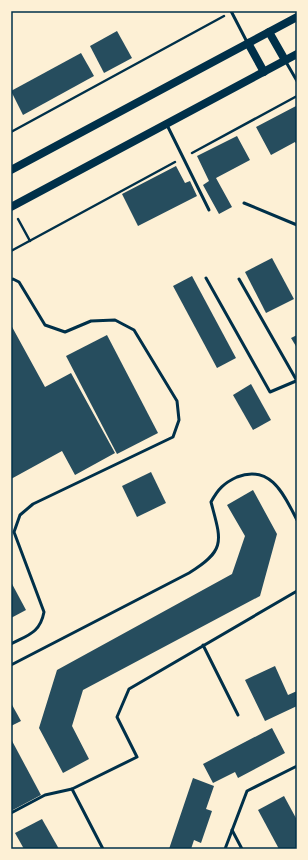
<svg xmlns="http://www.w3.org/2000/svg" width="308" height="860" viewBox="0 0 308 860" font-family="'PT Sans Narrow',sans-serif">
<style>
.building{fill:#264d5e}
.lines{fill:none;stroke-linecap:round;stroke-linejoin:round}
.path{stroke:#003049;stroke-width:2.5}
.service{stroke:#003049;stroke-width:3}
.secondary{stroke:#003049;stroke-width:8}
.neatline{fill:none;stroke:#003049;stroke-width:1.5}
</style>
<rect width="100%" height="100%" fill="#fdf0d5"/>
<g class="building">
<polygon points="117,31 132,58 104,73 90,46"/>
<polygon points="81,53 94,76 23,115 11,91"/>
<polygon points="296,106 297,109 297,145 295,142 271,155 256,127"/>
<polygon points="237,136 250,160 216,178 232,207 219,214 203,185 209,181 197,156"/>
<polygon points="176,166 185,183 190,181 197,196 138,226 122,194"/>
<polygon points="272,258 294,299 266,313 245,272"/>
<polygon points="192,276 236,358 217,368 173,286"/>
<polygon points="11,325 45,387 71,373 115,453 75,475 62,451 11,479"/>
<polygon points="107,335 158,433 117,454 66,356"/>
<polygon points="297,335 297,348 291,338"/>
<polygon points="251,384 271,420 253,430 233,395"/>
<polygon points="151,472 166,503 137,517 122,486"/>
<polygon points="253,490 277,534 260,596 83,690 72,726 89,759 63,773 39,728 57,670 232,574 245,536 227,505"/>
<polygon points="11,582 26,610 11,618"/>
<polygon points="275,666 288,695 297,691 297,706 265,721 245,680"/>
<polygon points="11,703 21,721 11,726"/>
<polygon points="272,728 285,753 238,778 235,772 213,783 203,764"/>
<polygon points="11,739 41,795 11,811"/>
<polygon points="193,778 214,786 206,809 212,811 201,843 194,840 191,849 169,849"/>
<polygon points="284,796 297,820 297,849 279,849 258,810"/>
<polygon points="42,819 59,849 24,849 15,833"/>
</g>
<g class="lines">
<g class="path">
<polyline points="11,132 224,16"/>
<polyline points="192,153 297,96"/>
<polyline points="18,219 30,241"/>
<polyline points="11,251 175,162"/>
</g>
<g class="service">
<polyline points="231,11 247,42"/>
<polyline points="286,62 297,81"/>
<polyline points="167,125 209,210"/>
<polyline points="244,203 297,225"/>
<polyline points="206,278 270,392 296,381"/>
<polyline points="239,279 297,381"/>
<path d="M11,280L13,279L19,282L45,325L65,332L91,321L115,320L134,330L177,401L179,420L173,437L33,504L20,515L14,532L44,612C40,633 28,635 11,644"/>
<polyline points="203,645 238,715"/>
<path d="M11,665L189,573C227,550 221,540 211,502C218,489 224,483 237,477C271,464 284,495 297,520"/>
<polyline points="72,789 103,849"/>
<polyline points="11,813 45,795 72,789 137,757 117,717 129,689 297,591"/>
<polyline points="232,830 242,849"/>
<polyline points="225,849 247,791 297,766"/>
</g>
<g class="secondary">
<polyline points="269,32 285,60"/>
<polyline points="248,43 264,72"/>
<polyline points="11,170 297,17"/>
<polyline points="11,207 297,54"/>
</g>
</g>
<rect width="308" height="860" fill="none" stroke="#fdf0d5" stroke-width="24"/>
<rect x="12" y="12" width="284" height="836" class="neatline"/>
</svg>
